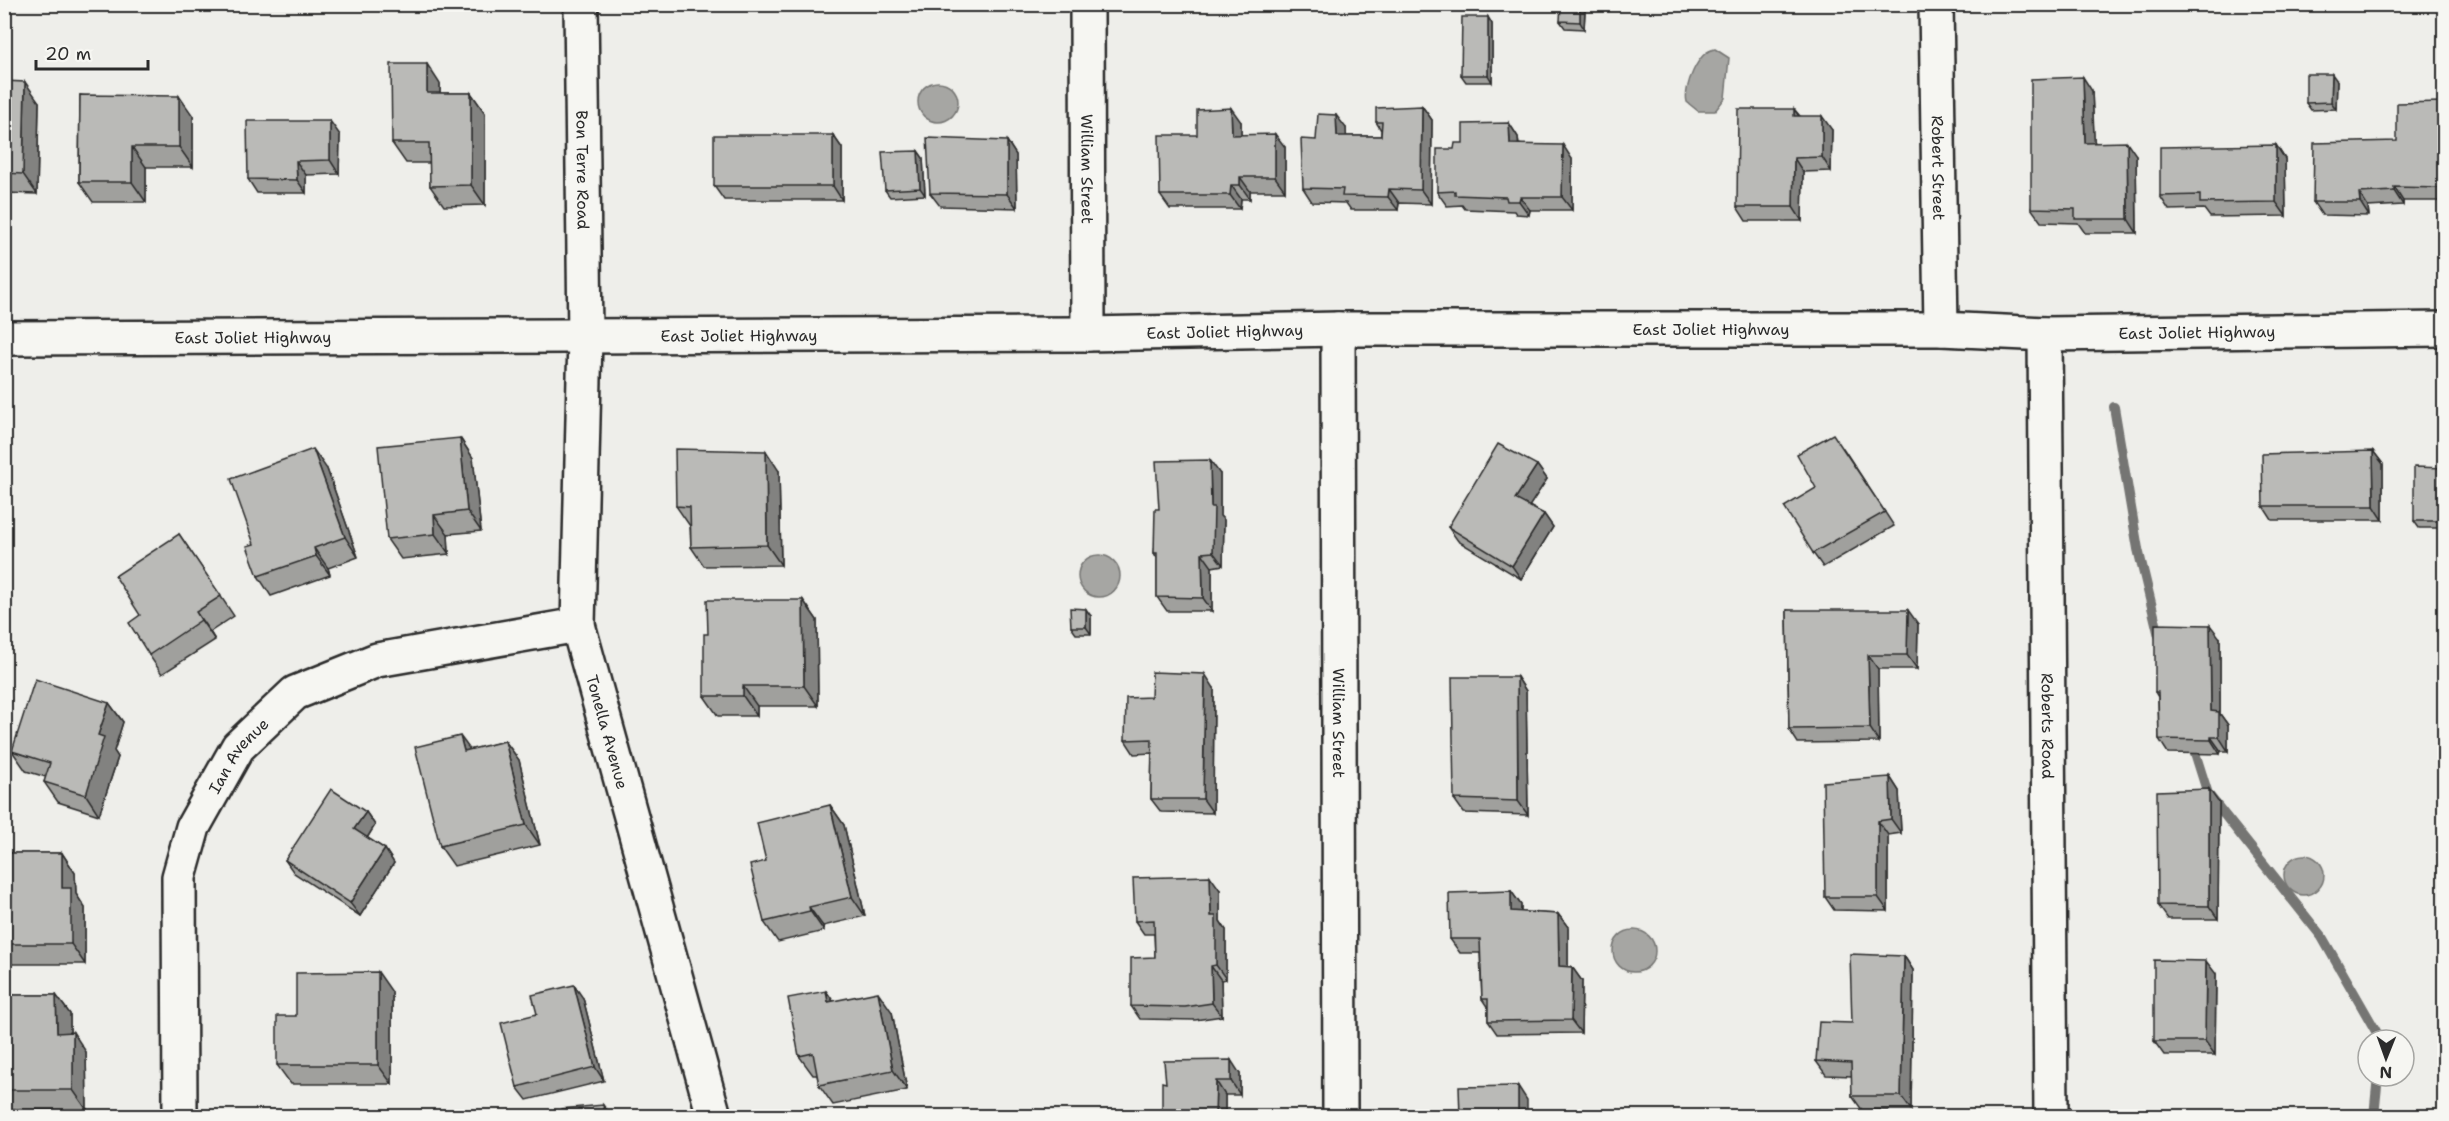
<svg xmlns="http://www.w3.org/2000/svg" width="2449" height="1121" viewBox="0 0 2449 1121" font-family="'Shantell Sans',sans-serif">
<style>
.water{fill:#a6a6a3;stroke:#757573;stroke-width:1.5}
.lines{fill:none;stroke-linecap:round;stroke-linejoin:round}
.stream{stroke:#757573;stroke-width:10}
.street-casing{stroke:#2b2b2b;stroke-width:38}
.street{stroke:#f6f6f2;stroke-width:33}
.wall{fill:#a0a09d;stroke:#2b2b2b;stroke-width:1.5}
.shaded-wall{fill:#828280;stroke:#2b2b2b;stroke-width:1.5}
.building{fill:#babab7;stroke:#2b2b2b;stroke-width:1.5}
.labels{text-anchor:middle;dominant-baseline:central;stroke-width:5;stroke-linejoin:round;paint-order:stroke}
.street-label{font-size:16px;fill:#2b2b2b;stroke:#f6f6f2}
</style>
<rect width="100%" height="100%" fill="#eeeeea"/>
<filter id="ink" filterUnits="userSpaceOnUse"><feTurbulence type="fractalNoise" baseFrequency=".0167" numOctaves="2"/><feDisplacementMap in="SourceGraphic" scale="12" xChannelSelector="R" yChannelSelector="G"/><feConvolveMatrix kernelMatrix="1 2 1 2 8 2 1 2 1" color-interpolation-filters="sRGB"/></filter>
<g filter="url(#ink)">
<g class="water">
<path d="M1715,49L1729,58L1725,98L1715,111H1698L1687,102C1683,88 1698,51 1715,49Z"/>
<circle cx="938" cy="102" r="20"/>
<circle cx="1099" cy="576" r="21"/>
<circle cx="2304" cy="875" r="20"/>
<circle cx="1634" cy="951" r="21"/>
</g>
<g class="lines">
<g class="stream">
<polyline points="2114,407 2138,549 2159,636"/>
<polyline points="2191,740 2208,794 2322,937 2381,1040"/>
<polyline points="2374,1116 2378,1076"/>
</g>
<g class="street-casing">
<g id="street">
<path id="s1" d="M581,4L585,337L578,625L714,1116"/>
<path id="s2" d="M1087,4L1088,334"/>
<path id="s3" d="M1936,4L1941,329"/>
<path id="s4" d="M1338,329L1340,1116"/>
<path id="s5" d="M2045,334L2051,1116"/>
<path id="s6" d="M4,338L1088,334L1338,329H1941L2045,334L2444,329"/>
<path id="s7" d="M180,1116L179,877L193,827L238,747L295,693L377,660L578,625"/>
</g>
</g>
<use href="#street" class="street"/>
</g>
<g class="wall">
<polygon points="1585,11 1584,29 1565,28 1560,21"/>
<polygon points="1488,17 1492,24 1492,82 1466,82 1461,75"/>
<polygon points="4,81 39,102 37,194 4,193"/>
<polygon points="2337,81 2336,109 2311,110 2306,103"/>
<polygon points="440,84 440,93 471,93 485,113 485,205 444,206 430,186 430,163 406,163 392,143"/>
<polygon points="2092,91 2094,142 2136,155 2137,233 2085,233 2078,223 2041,222 2031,208"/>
<polygon points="80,95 193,116 193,167 146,167 146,202 93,202 79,182"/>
<polygon points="2442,102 2445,106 2445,201 2403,201 2403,205 2368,207 2369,216 2322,215 2313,202 2397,141"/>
<polygon points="1422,106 1432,120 1431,204 1399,203 1398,210 1351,210 1346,203 1312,202 1303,188 1316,140 1346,128 1346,136 1381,136 1381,130 1376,122"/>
<polygon points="1794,109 1800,116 1832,130 1831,171 1803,172 1802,221 1746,221 1737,207"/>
<polygon points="1241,122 1241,135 1285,147 1285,191 1250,191 1250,199 1241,199 1240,209 1170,209 1160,195 1197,135"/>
<polygon points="1509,123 1518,137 1519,144 1572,159 1572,210 1530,210 1529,215 1516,214 1514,211 1465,209 1462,205 1447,206 1437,192 1463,143"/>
<polygon points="340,135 339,174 306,175 306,193 257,193 248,179"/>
<polygon points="833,135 842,148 842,200 724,200 714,186"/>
<polygon points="1007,141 1016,155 1017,208 940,206 930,193"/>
<polygon points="2276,145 2285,159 2286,216 2210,217 2204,209 2169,210 2160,196"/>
<polygon points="918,151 923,158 925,195 890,197 885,190"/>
<polygon points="460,438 473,458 481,531 448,534 449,554 401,559 387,539"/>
<polygon points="1843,448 1894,526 1823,567 1813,553 1816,488"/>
<polygon points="2373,451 2383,464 2383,520 2272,520 2263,506"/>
<polygon points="1537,465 1547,479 1529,506 1544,514 1553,527 1521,579 1458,541 1448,527"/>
<polygon points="2445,468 2445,528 2419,528 2414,521"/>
<polygon points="327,469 358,557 328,568 330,575 271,596 258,576 254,544"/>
<polygon points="779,471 781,565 704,566 691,547 690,526 676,506"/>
<polygon points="1220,474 1220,516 1224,520 1223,565 1212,567 1212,611 1167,611 1157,597 1157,558 1154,553 1159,509"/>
<polygon points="179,534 234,616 210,632 215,640 162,674 149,655 140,615"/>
<polygon points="803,600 817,620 818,706 757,706 757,716 718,716 704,696"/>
<polygon points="1787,610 1918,624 1917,669 1878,669 1879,742 1798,743 1789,729"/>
<polygon points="1091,616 1091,634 1076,634 1071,627"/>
<polygon points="2220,638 2220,714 2228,725 2228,751 2221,751 2220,754 2168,753 2159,739 2158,697 2155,692"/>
<polygon points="1517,677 1526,691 1528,815 1464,813 1454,799"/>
<polygon points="1214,688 1213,813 1161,812 1151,799 1152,753 1134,754 1125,740 1151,697"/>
<polygon points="109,703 123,722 114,751 118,757 99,815 58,802 44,782 46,777 26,771 12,751"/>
<polygon points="505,741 519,760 540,845 454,866 440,846 470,750"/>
<polygon points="1890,777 1899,791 1901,833 1888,835 1888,911 1834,910 1825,897"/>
<polygon points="2219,803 2218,919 2168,919 2158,905"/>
<polygon points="830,805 844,825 865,916 823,926 824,931 778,942 764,922 766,861"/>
<polygon points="366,812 375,825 367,838 385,849 394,863 360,916 294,873 285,860"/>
<polygon points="4,853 62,853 75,873 76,894 85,908 85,964 4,964"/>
<polygon points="1220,890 1220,921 1226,930 1226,979 1221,980 1222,1016 1195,1020 1140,1019 1131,1006 1155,957 1154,934 1144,934 1135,921"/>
<polygon points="1511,891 1521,905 1521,912 1558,914 1568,927 1568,967 1572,967 1582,981 1581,1033 1497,1034 1488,1021 1488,1008 1482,999 1480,953 1460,953 1450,939"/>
<polygon points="1904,956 1913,970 1911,1110 1862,1110 1852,1096 1852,1076 1826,1075 1816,1061 1852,1023"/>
<polygon points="2216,974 2215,1055 2164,1055 2154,1041"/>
<polygon points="826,991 833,1001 892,1012 907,1090 833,1105 819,1085 817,1075 813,1075 799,1056"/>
<polygon points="392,992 392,1084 291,1084 277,1065 296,1016"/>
<polygon points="4,995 56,995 70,1014 70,1032 86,1052 87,1110 4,1110"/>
<polygon points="583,998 604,1081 527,1100 517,1087 537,1014"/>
<polygon points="1240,1074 1240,1095 1225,1095 1225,1116 1162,1116 1166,1083"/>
</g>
<g class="shaded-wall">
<polygon points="1580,4 1585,11 1584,29 1580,22"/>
<polygon points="1488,17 1492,24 1492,82 1488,75"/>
<polygon points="427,64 440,84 440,113 427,93"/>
<polygon points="2332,74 2337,81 2336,109 2331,102"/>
<polygon points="2083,77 2092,91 2095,156 2085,143"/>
<polygon points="25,82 39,102 37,194 23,174"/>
<polygon points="471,93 485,113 485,205 471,185"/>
<polygon points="179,96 193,116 193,167 179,147"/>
<polygon points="2442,102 2445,106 2445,191 2442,188"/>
<polygon points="1422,106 1432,120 1431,204 1421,190"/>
<polygon points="1231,108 1241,122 1241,149 1232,135"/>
<polygon points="1794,109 1804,123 1794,116"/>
<polygon points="1336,115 1346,128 1347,150 1337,136"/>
<polygon points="1822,116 1832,130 1831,171 1822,157"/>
<polygon points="330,121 340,135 339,174 330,160"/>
<polygon points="1509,123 1518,137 1519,158 1510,144"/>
<polygon points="1275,134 1285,147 1285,191 1275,177"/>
<polygon points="833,135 842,148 842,200 833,186"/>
<polygon points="1007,141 1016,155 1017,208 1007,194"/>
<polygon points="2127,142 2136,155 2137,233 2128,219"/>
<polygon points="1563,145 1572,159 1572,210 1562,197"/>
<polygon points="2276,145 2285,159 2286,216 2276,202"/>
<polygon points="132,147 146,167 146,202 132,182"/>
<polygon points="918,151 923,158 925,195 920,188"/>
<polygon points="1794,158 1803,172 1802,221 1793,207"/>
<polygon points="296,161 306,175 306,193 297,180"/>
<polygon points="1240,177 1250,191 1250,199 1240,185"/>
<polygon points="1231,185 1241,199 1240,209 1230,195"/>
<polygon points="2394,187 2403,201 2403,205 2394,191"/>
<polygon points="1389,189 1399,203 1398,210 1388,197"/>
<polygon points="2359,193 2368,207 2369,216 2360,202"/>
<polygon points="1520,197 1530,210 1529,215 1519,201"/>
<polygon points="460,438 473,458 481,531 467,511"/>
<polygon points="313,449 327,469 358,557 345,537"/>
<polygon points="766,451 779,471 781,565 767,545"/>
<polygon points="2373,451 2383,464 2383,520 2374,506"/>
<polygon points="1210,460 1220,474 1220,516 1224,520 1223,565 1213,552 1211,507"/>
<polygon points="1537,465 1547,479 1525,513 1515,499"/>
<polygon points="1544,514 1553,527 1521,579 1512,566"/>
<polygon points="434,515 448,534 449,554 435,534"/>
<polygon points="314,548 328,568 330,575 316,556"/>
<polygon points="1202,553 1212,567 1212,611 1203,598"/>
<polygon points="803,600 817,620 818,706 804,686"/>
<polygon points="1086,609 1091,616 1091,634 1086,627"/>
<polygon points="1908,610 1918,624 1917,669 1907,655"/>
<polygon points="196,612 210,632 215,640 201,620"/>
<polygon points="2210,625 2220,638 2220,714 2228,725 2228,751 2219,737 2211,711"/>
<polygon points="1868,655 1878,669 1879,742 1870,728"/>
<polygon points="1205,674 1214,688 1213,813 1203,799"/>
<polygon points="1517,677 1526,691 1528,815 1518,801"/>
<polygon points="743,686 757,706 757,716 743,696"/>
<polygon points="109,703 123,722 114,751 118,757 99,815 86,795 98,735"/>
<polygon points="460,736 474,755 464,751"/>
<polygon points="2211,737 2221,751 2220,754 2211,740"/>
<polygon points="505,741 519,760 540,845 526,825"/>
<polygon points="1890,777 1899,791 1901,833 1891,819"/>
<polygon points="2209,789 2219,803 2218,919 2209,906"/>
<polygon points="830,805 844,825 865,916 852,897"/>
<polygon points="366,812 375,825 364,843 354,829"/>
<polygon points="1878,821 1888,835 1888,911 1878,897"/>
<polygon points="385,849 394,863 360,916 350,903"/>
<polygon points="62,853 75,873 76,894 85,908 85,964 71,944 62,888"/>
<polygon points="1210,876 1220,890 1220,921 1226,930 1226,979 1216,965 1211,916"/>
<polygon points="1511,891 1521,905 1520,925 1511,911"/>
<polygon points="809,907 823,926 824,931 810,911"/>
<polygon points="1558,914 1568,927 1568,980 1559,966"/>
<polygon points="1904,956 1913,970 1911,1110 1901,1096"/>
<polygon points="2206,961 2216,974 2215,1055 2205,1041"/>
<polygon points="1211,966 1221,980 1222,1016 1212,1003"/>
<polygon points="1572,967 1582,981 1581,1033 1571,1020"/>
<polygon points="378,972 392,992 392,1084 378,1065"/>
<polygon points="574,985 583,998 604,1081 595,1067"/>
<polygon points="826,991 840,1011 828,1002"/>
<polygon points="878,992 892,1012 907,1090 893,1070"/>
<polygon points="56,995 70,1014 70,1053 57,1033"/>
<polygon points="73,1032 86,1052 87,1110 73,1090"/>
<polygon points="1231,1060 1240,1074 1240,1095 1231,1081"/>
<polygon points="1216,1081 1225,1095 1225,1116 1215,1116"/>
<polygon points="1518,1086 1527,1100 1527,1116 1518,1116"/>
<polygon points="603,1105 612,1116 605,1116"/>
</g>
<g class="building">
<polygon points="1561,4 1580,4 1580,22 1560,21"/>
<polygon points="1462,17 1488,17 1488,75 1461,75"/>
<polygon points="391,64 427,64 427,93 471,93 471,185 430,186 429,143 392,143"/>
<polygon points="2306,74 2332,74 2331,102 2306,103"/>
<polygon points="2083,77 2085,143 2127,142 2128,219 2075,219 2075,209 2031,208 2031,79"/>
<polygon points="4,81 25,82 23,174 4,173"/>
<polygon points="80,95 179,96 179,147 132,147 132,182 79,182"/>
<polygon points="2442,102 2442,188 2394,187 2394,191 2359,193 2360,202 2313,202 2314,143 2397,141 2397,103"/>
<polygon points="1422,106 1421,190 1389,189 1388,197 1342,196 1343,189 1303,188 1301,139 1316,140 1318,114 1336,115 1337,136 1381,136 1382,122 1376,122 1376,108"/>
<polygon points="1231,108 1232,135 1275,134 1275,177 1240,177 1240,185 1231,185 1230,195 1160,195 1159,135 1197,135 1197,110"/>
<polygon points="1738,109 1794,109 1794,116 1822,116 1822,157 1794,158 1793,207 1737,207"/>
<polygon points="247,121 330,121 330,160 296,161 297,180 248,179"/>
<polygon points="1509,123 1510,144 1563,145 1562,197 1520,197 1519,201 1507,201 1506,197 1455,195 1455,191 1437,192 1437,149 1454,149 1455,143 1463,143 1463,124"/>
<rect x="714" y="135" width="119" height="51"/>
<polygon points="927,138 1007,141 1007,194 930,193"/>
<polygon points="2276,145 2276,202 2200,203 2200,195 2160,196 2160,147"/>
<polygon points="918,151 920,188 885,190 882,152"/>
<polygon points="1833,434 1885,512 1813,553 1784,507 1816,488 1797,454"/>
<polygon points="460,438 467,511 434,515 435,534 387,539 378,446"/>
<polygon points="1498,444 1537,465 1515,499 1544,514 1512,566 1448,527"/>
<polygon points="313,449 345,537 314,548 316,556 258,576 247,546 254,544 231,479"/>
<polygon points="675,449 766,451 767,545 691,547 690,507 676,506"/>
<polygon points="2373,451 2374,506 2263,506 2262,454"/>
<polygon points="1210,460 1211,507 1214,507 1213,552 1202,553 1203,598 1157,597 1157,553 1154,553 1155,509 1159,509 1156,461"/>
<polygon points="2414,467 2445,468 2445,521 2414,521"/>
<polygon points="179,534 221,596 196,612 201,620 149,655 129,623 140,615 115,576"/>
<polygon points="707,600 803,600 804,686 743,686 743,696 704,696 704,634 708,634"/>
<polygon points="1070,608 1086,609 1086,627 1071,627"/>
<polygon points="1787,610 1908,610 1907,655 1868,655 1870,728 1789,729"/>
<polygon points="2155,624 2210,625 2211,711 2219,712 2219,737 2211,737 2211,740 2159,739 2158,692 2155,692"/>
<polygon points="1152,672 1205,674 1203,799 1151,799 1152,739 1125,740 1126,698 1151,697"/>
<polygon points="1452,677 1517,677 1518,801 1454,799"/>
<polygon points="35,679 109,703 98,735 104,737 86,795 44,782 50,763 12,751"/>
<polygon points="460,736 464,751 505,741 526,825 440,846 415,747"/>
<polygon points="1890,777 1891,819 1878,821 1878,897 1825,897 1823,782"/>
<polygon points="331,789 366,812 354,829 385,849 350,903 285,860"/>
<polygon points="2209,789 2209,906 2158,905 2157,791"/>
<polygon points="830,805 852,897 809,907 810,911 764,922 750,865 766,861 757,823"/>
<polygon points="4,853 62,853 62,888 71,888 71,944 4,944"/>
<polygon points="1210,876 1211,916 1216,916 1216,965 1211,966 1212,1003 1185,1007 1131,1006 1131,958 1155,957 1154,920 1135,921 1133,878"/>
<polygon points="1511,891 1511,911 1558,914 1559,966 1572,967 1571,1020 1488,1021 1488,999 1482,999 1480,939 1450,939 1449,893"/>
<polygon points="1850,954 1904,956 1901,1096 1852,1096 1851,1063 1816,1061 1819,1022 1852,1023"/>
<polygon points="2154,960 2206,961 2205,1041 2154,1041"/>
<polygon points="378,972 378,1065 277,1065 277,1016 296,1016 296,973"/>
<polygon points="574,985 595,1067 517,1087 501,1023 537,1014 532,995"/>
<polygon points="826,991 828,1002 878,992 893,1070 819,1085 813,1053 799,1056 788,998"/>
<polygon points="4,995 56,995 57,1033 73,1032 73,1090 4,1090"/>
<polygon points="1231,1060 1231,1081 1216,1081 1215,1116 1162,1116 1162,1082 1166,1083 1164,1061"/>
<polygon points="1518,1086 1518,1116 1460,1116 1459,1087"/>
<polygon points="603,1105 605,1116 562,1116 561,1109"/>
</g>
</g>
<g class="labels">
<g class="street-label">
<text stroke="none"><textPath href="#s3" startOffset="164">Robert Street</textPath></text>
<text stroke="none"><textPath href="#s2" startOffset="165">William Street</textPath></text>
<text stroke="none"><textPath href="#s1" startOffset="166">Bon Terre Road</textPath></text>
<text stroke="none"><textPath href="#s6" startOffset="1707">East Joliet Highway</textPath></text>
<text stroke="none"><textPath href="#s6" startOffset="1221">East Joliet Highway</textPath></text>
<text stroke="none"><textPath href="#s6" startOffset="2193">East Joliet Highway</textPath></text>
<text stroke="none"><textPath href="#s6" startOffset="735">East Joliet Highway</textPath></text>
<text stroke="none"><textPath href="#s6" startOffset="249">East Joliet Highway</textPath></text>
<text stroke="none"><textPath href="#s4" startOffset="394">William Street</textPath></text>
<text stroke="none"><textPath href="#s5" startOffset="392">Roberts Road</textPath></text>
<text stroke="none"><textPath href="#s1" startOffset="732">Tonella Avenue</textPath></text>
<text stroke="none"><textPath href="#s7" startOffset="376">Ian Avenue</textPath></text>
</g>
</g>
<rect width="2449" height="1121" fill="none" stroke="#f6f6f2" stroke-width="24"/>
<rect x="12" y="12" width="2425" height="1097" fill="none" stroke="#2b2b2b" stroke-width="2" filter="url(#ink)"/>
<g transform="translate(2386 1058) rotate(181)"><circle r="28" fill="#f6f6f2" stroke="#a5a5a2" stroke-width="1.5"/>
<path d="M0-4.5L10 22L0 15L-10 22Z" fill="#2b2b2b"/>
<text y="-9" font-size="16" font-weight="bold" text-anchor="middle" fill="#2b2b2b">N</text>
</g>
<path d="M36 60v9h112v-9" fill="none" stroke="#2b2b2b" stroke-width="3"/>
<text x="45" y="60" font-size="18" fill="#2b2b2b" stroke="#f6f6f2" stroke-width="4.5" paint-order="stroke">20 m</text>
</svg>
